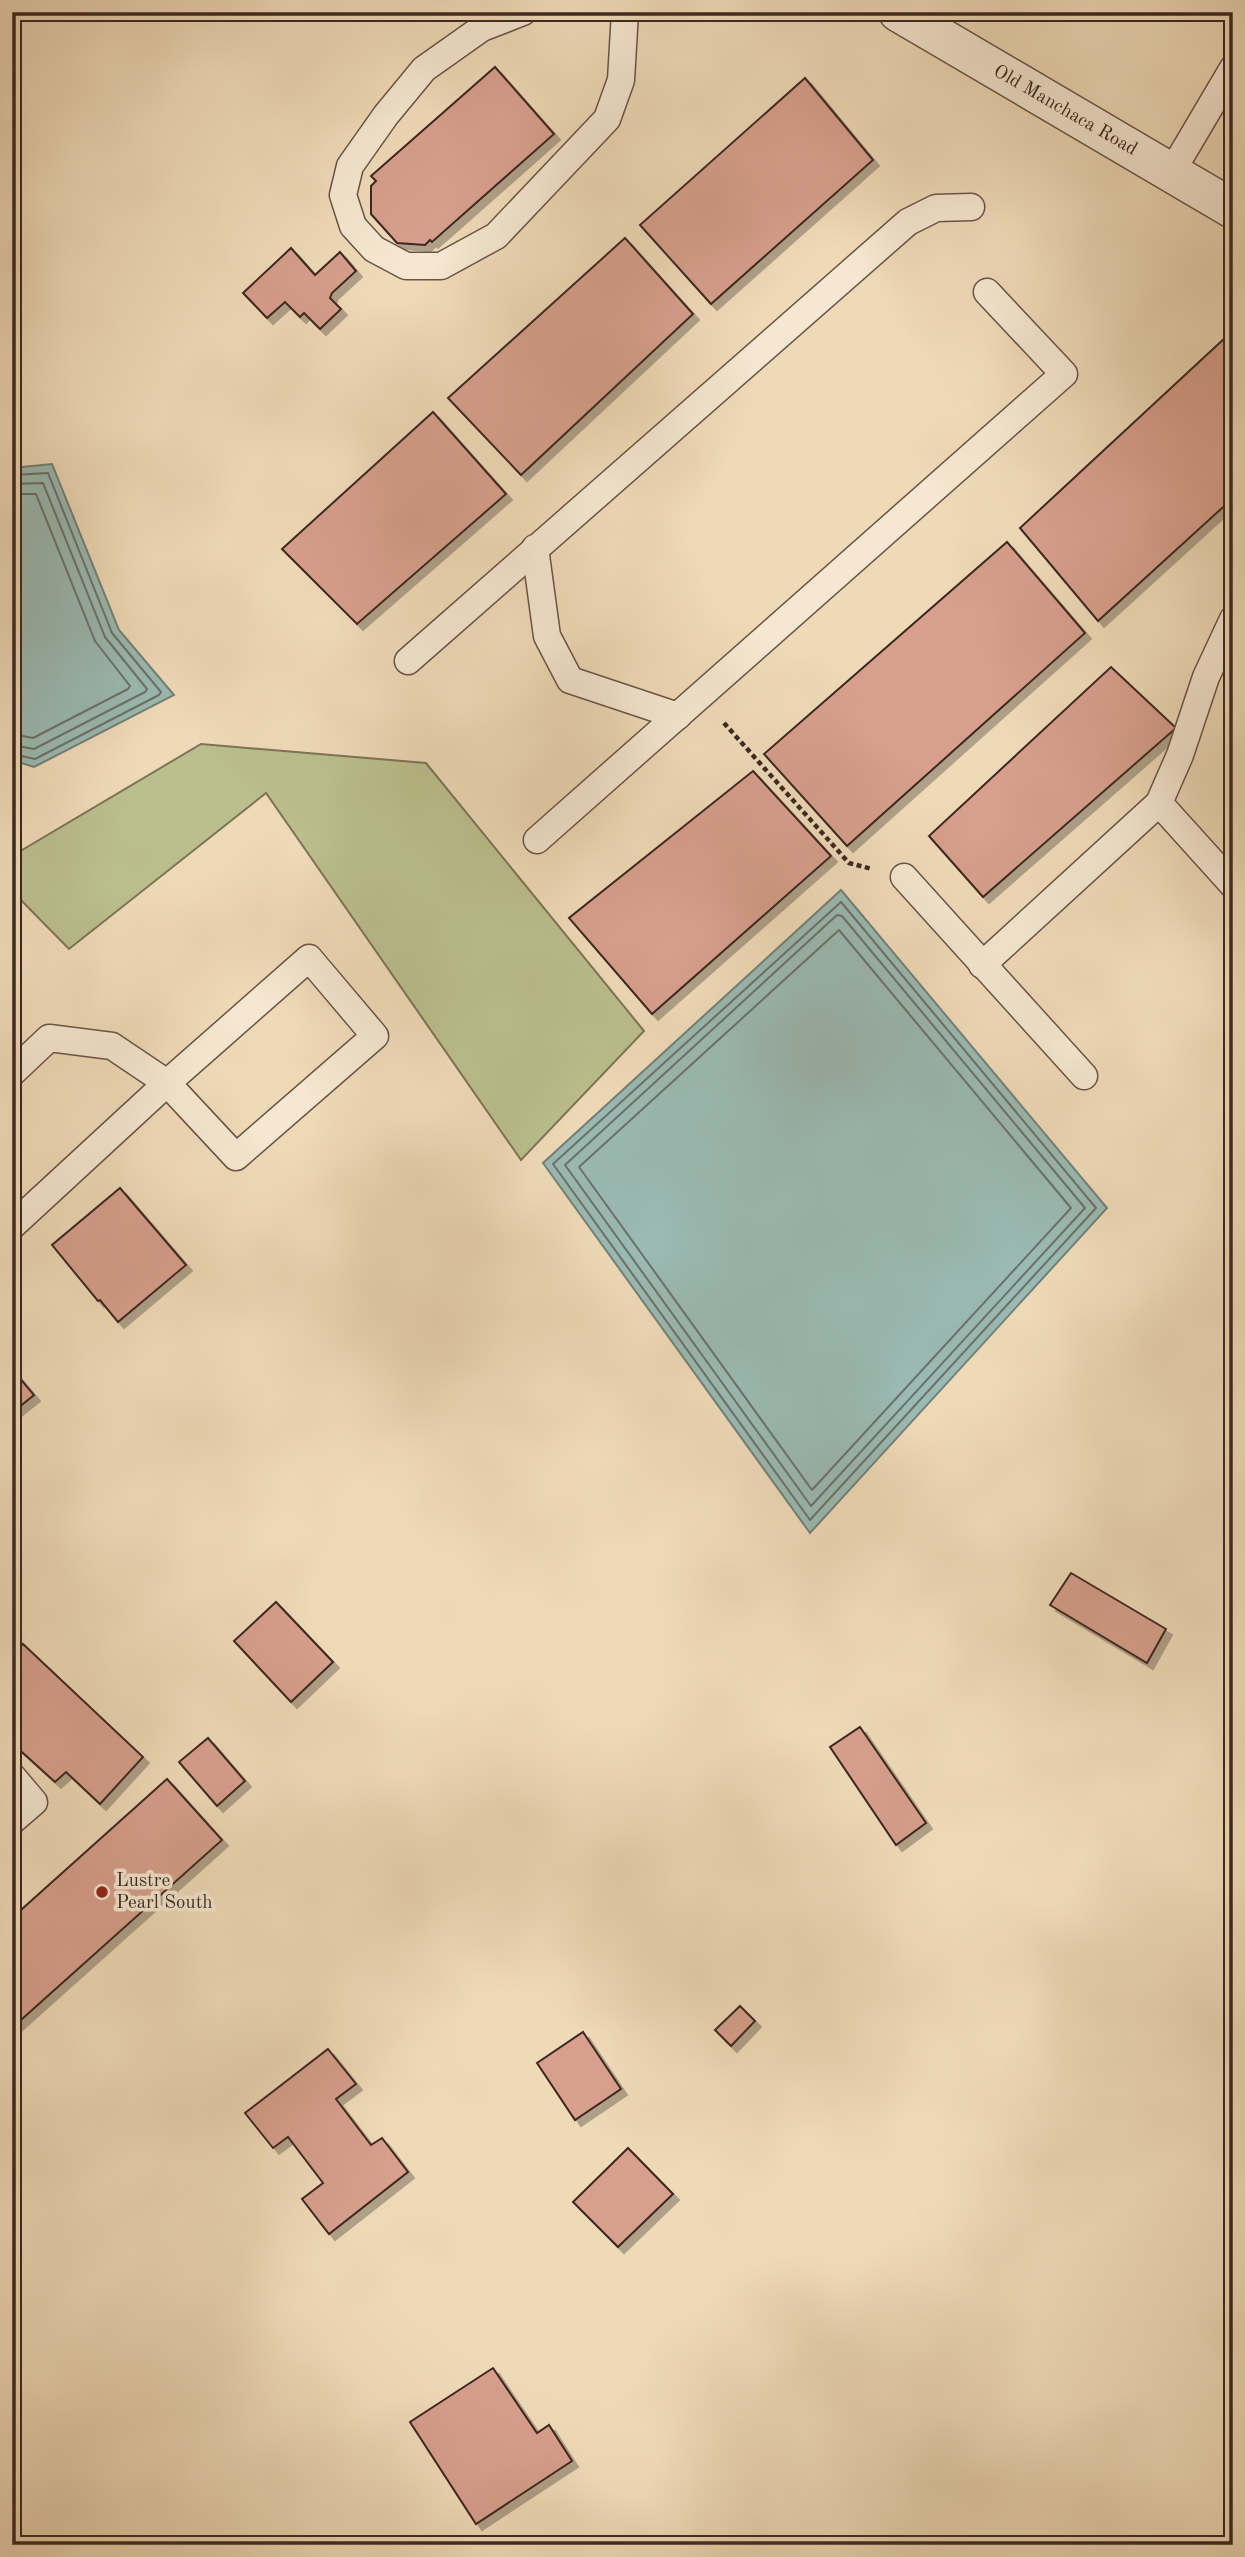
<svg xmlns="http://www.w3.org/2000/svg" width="1245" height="2557" viewBox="0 0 1245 2557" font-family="'Old Standard TT',serif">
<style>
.green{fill:#bbbf8d;stroke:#7c7456;stroke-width:2}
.water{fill:#9abab3;stroke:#748078;stroke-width:2}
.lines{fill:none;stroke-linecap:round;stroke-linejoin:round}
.shore{stroke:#6b716a;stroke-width:2}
.building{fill:#d79f8c;stroke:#3c2820;stroke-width:2;filter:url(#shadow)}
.service-casing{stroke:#695446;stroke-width:29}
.tertiary-casing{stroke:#695446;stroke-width:41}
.path{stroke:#3c2820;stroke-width:4.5;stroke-dasharray:5 3.5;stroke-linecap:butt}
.service{stroke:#f5e7d1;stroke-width:26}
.tertiary{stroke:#f5e7d1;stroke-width:38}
.poi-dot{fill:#8f2418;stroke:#f5e7d1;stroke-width:2.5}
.labels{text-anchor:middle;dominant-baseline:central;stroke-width:7;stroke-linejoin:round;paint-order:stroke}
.street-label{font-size:19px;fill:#3c2820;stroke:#f5e7d1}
.poi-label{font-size:19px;fill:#3c2820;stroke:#f5e7d1;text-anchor:start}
</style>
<defs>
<filter id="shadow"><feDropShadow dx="6" dy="6" stdDeviation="0" flood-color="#0004"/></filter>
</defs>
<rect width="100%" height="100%" fill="#efdab8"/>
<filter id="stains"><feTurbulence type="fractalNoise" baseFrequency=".00286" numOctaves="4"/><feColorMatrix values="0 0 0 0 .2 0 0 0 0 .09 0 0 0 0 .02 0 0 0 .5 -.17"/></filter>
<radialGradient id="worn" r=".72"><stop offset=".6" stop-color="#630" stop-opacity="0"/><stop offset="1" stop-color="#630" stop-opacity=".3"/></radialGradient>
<polygon class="green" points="201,744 426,763 644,1031 521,1160 266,793 69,949 12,891 12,856"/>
<g class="water">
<polygon points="52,464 119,630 174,695 34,767 12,760 12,468"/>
<polygon points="841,890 1107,1208 810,1533 543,1163"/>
</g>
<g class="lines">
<g class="shore">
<polyline points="12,475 48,473 112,633 161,692 159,695 35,759 12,754"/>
<polyline points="12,484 43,483 105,637 147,689 145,692 34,749 12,745"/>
<polyline points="12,494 36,494 95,641 130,686 128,689 33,738 12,734"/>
<polygon points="841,902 1096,1208 810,1520 553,1164"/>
<polygon points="837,915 842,916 1085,1208 811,1506 565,1165"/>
<polygon points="839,930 1071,1208 812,1490 579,1167"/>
</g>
</g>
<g class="building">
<polygon points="495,67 554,134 432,242 430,240 425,245 397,243 371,214 371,186 376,181 371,176"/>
<polygon points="805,78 873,160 711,304 640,225"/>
<polygon points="625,238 693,314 521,475 448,398"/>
<polygon points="291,248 315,275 340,252 356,271 332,293 330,298 341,309 320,329 304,313 300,317 285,302 267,318 243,293"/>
<polygon points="1226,337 1233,344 1233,498 1098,621 1020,528"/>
<polygon points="433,412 506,494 357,624 282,549"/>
<polygon points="1007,542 1085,633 847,846 764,754"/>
<polygon points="1111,667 1176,728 983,897 929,836"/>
<polygon points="753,771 831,856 652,1014 569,918"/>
<polygon points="120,1188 186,1265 118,1322 100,1300 98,1301 52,1245"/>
<polygon points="12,1369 34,1395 12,1413"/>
<polygon points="1071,1573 1166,1629 1147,1663 1050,1605"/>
<polygon points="276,1602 333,1662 291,1702 234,1641"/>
<polygon points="23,1644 143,1757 100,1804 66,1772 55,1782 12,1743 12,1655"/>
<polygon points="860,1727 926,1823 896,1845 830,1747"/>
<polygon points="208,1738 245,1781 217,1806 179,1762"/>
<polygon points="167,1779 222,1840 12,2028 12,1918"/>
<polygon points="740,2006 755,2021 731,2046 715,2030"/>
<polygon points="583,2032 621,2089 575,2120 537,2063"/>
<polygon points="328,2049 356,2084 336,2099 371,2145 382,2138 408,2172 329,2234 302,2199 323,2183 288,2137 273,2148 245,2113"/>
<polygon points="628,2148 673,2194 618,2247 573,2202"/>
<polygon points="493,2368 537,2433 549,2425 572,2461 476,2524 410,2422"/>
</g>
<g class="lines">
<g class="service-casing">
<g id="service">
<polyline points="523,12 482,28 424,69 386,115 350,166 343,195 353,226 374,249 406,266 441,266 496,236 607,119 621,80 625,12"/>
<polyline points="1171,173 1233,68"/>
<polyline points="535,548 547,636 570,680 678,716"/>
<polyline points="408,661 908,222 936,208 971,207"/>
<polyline points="1159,803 1233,885"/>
<polyline points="537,840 1064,374 987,292"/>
<polyline points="904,877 1084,1076"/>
<polyline points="982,965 1159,803 1180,755 1206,677 1233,619"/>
<polyline points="12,1073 49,1038 112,1046 167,1083 236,1157 375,1036 309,958 167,1083 12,1226"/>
<polyline points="12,1776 34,1802 12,1821"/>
</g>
</g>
<g class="tertiary-casing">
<polyline id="tertiary" points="898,12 1233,209"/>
</g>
<polyline class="path" points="724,723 849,863 872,869"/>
<use href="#service" class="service"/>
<use href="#tertiary" class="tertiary"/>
</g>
<circle class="poi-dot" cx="102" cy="1892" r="7"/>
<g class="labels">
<g class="street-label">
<text transform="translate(1065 111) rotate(30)">Old Manchaca Road</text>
</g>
<g class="poi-label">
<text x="116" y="1881">Lustre<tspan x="116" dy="22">Pearl South</tspan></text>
</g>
</g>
<rect width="1245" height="2557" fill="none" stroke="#efdab8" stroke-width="42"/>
<rect x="14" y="14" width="1217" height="2529" fill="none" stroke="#3c2820" stroke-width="3.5"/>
<rect x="21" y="21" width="1203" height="2515" fill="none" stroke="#3c2820" stroke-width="2"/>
<rect width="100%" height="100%" filter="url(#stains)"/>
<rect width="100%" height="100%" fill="url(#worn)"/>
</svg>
